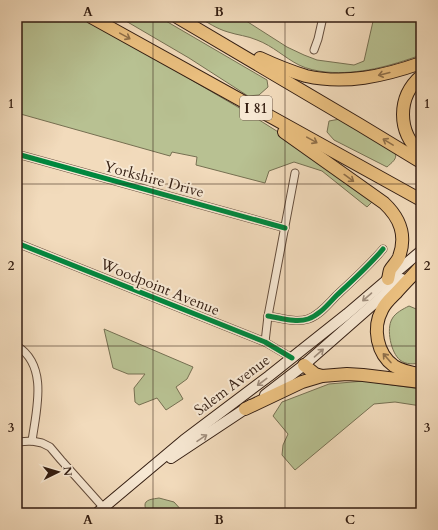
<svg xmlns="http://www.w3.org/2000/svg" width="438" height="530" viewBox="0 0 438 530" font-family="Cardo,serif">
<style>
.green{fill:#b8c192;stroke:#767052}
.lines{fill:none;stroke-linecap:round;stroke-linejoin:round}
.minor-casing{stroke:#644d3c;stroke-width:9}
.secondary-casing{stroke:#341e12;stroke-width:12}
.motorway-casing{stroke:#341e12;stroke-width:14}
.minor{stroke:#f7e8d3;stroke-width:7}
.secondary{stroke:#f7e8d3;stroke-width:10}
.motorway{stroke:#e9be7e;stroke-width:12}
.cycleway-casing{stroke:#f7e8d3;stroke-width:8}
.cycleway{stroke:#00873e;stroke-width:5}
.oneway{stroke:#8e6e48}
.oneway2{stroke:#9f8d7c}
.grid{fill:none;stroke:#341e12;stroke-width:1;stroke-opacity:0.55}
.labels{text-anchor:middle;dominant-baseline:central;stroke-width:4;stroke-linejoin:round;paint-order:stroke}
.shield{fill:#f7e8d3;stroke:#6e5b4c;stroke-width:1}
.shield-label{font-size:14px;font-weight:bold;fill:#341e12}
.street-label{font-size:15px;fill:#341e12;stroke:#f7e8d3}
.neatline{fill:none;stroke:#341e12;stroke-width:1.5}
.grid-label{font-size:13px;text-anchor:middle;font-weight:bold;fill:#341e12}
</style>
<rect width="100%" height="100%" fill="#f2dbbc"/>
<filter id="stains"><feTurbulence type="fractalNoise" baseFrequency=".005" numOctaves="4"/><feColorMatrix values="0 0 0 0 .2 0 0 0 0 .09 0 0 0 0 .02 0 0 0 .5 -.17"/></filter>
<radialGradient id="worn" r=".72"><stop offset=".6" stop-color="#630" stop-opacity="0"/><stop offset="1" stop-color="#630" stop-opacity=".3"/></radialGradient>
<g class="green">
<polygon points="17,17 84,17 248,113 299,145 375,199 367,207 322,171 294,162 269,171 265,183 196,165 197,157 172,152 170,156 17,113"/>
<polygon points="119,17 159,17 267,80 268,87 259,95 248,96 189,58"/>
<path d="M198,17H240L287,47L304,55L317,60L354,65L364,61L374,17H421V55C390,66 359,75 326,72C317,71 307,69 299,65C285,58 273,46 257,40C248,36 237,35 228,32C217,29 207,22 198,17Z"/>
<path d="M340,119L395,153C398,159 391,163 387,167L334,140L327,132L329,121Z"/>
<path d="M409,306L421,311V363C414,364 406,365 400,360C391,353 386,329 392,319C395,313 403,309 409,306Z"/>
<polygon points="104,329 193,367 187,379 176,387 183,399 166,410 157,398 139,405 135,402 134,388 145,374 128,374 113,368"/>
<polygon points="364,381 421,389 421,406 395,402 374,404 295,470 282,455 283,445 288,434 273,416 282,402 329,384"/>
<path d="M159,498L174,502L184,513H148C147,513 145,507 145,506C144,499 154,499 159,498Z"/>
</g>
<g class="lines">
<g class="minor-casing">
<g id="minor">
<polyline points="314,50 318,39 323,17"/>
<polyline points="17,154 285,228"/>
<polyline points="17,243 265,342 292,358"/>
<path d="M268,316C281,318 296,323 308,319C320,315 329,303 337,295C353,280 369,266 383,249"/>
<polyline points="265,342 268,316 295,173"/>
<path d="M17,346C49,366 36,411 32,441"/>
<polyline points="17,442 32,441 42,443 50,447 61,460 103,507"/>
</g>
</g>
<g class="secondary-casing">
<g id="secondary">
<polyline points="265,395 304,365 402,279"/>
<polyline points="171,458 251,405"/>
<polyline points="97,513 184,440 269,376 347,314 421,251"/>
</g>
</g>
<g class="motorway-casing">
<g id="motorway">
<polyline points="91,17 421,200"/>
<polyline points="177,17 360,125 421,162"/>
<path d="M260,58C275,65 290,71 306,76C345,85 384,76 421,63"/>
<path d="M421,76C397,97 397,132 421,153"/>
<path d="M284,132L384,203C400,218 407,235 399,257C397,262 393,265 390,270C389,273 389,276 388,279"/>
<path d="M421,266C413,275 404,284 396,293C391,298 385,303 382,310C372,328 377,354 394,366C402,371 412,373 421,374"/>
<polyline points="304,365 315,374 322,376 347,374 363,375 421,382"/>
<polyline points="245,409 302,382 322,376"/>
</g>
</g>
<use href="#minor" class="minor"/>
<use href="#secondary" class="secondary"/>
<use href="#motorway" class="motorway"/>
<g class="cycleway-casing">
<g id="cycleway">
<polyline points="17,154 285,228"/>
<polyline points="17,243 265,342 292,358"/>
<path d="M268,316C281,318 296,323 308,319C320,315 329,303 337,295C353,280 369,266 383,249"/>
</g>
</g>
<use href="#cycleway" class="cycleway"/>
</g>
<defs><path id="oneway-shaft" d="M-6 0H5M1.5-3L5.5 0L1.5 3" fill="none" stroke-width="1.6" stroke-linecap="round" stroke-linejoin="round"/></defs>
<g class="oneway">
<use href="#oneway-shaft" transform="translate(125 36) rotate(29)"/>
<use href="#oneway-shaft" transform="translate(384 74) rotate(166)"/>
<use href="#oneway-shaft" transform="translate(312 140) rotate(29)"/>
<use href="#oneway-shaft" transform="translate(388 142) rotate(-149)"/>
<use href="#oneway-shaft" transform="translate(349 178) rotate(36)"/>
<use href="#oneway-shaft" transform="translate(387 358) rotate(-131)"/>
</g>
<g class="oneway2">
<use href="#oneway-shaft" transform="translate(367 297) rotate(139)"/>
<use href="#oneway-shaft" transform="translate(319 353) rotate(-41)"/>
<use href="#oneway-shaft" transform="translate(262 382) rotate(143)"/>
<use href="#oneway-shaft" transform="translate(202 438) rotate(-34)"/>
</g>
<path class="grid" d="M153,17V513M285,17V513M17,184H421M17,346H421"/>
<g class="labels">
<rect class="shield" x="240" y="96" width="32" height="24" rx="3"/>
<g class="shield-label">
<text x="256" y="108">I 81</text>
</g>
<g class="street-label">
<text transform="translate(154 179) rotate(15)">Yorkshire Drive</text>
<text transform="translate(160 287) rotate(22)">Woodpoint Avenue</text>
<text transform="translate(232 385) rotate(-37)">Salem Avenue</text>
</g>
</g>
<rect width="438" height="530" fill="none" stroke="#f2dbbc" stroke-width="44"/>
<g transform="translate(58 472) rotate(85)" stroke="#f7e8d3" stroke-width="3" paint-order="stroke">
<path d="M0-3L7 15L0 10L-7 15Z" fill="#341e12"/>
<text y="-6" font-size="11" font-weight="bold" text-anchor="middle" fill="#341e12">N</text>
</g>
<rect x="22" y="22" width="394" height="486" class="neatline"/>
<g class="grid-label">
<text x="88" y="16">A</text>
<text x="219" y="16">B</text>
<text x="350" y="16">C</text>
<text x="11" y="108">1</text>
<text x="427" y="108">1</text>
<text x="11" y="270">2</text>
<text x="427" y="270">2</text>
<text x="11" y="432">3</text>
<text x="427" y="432">3</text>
<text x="88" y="524">A</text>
<text x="219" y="524">B</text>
<text x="350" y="524">C</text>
</g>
<rect width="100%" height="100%" filter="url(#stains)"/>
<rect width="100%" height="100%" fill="url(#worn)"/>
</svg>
